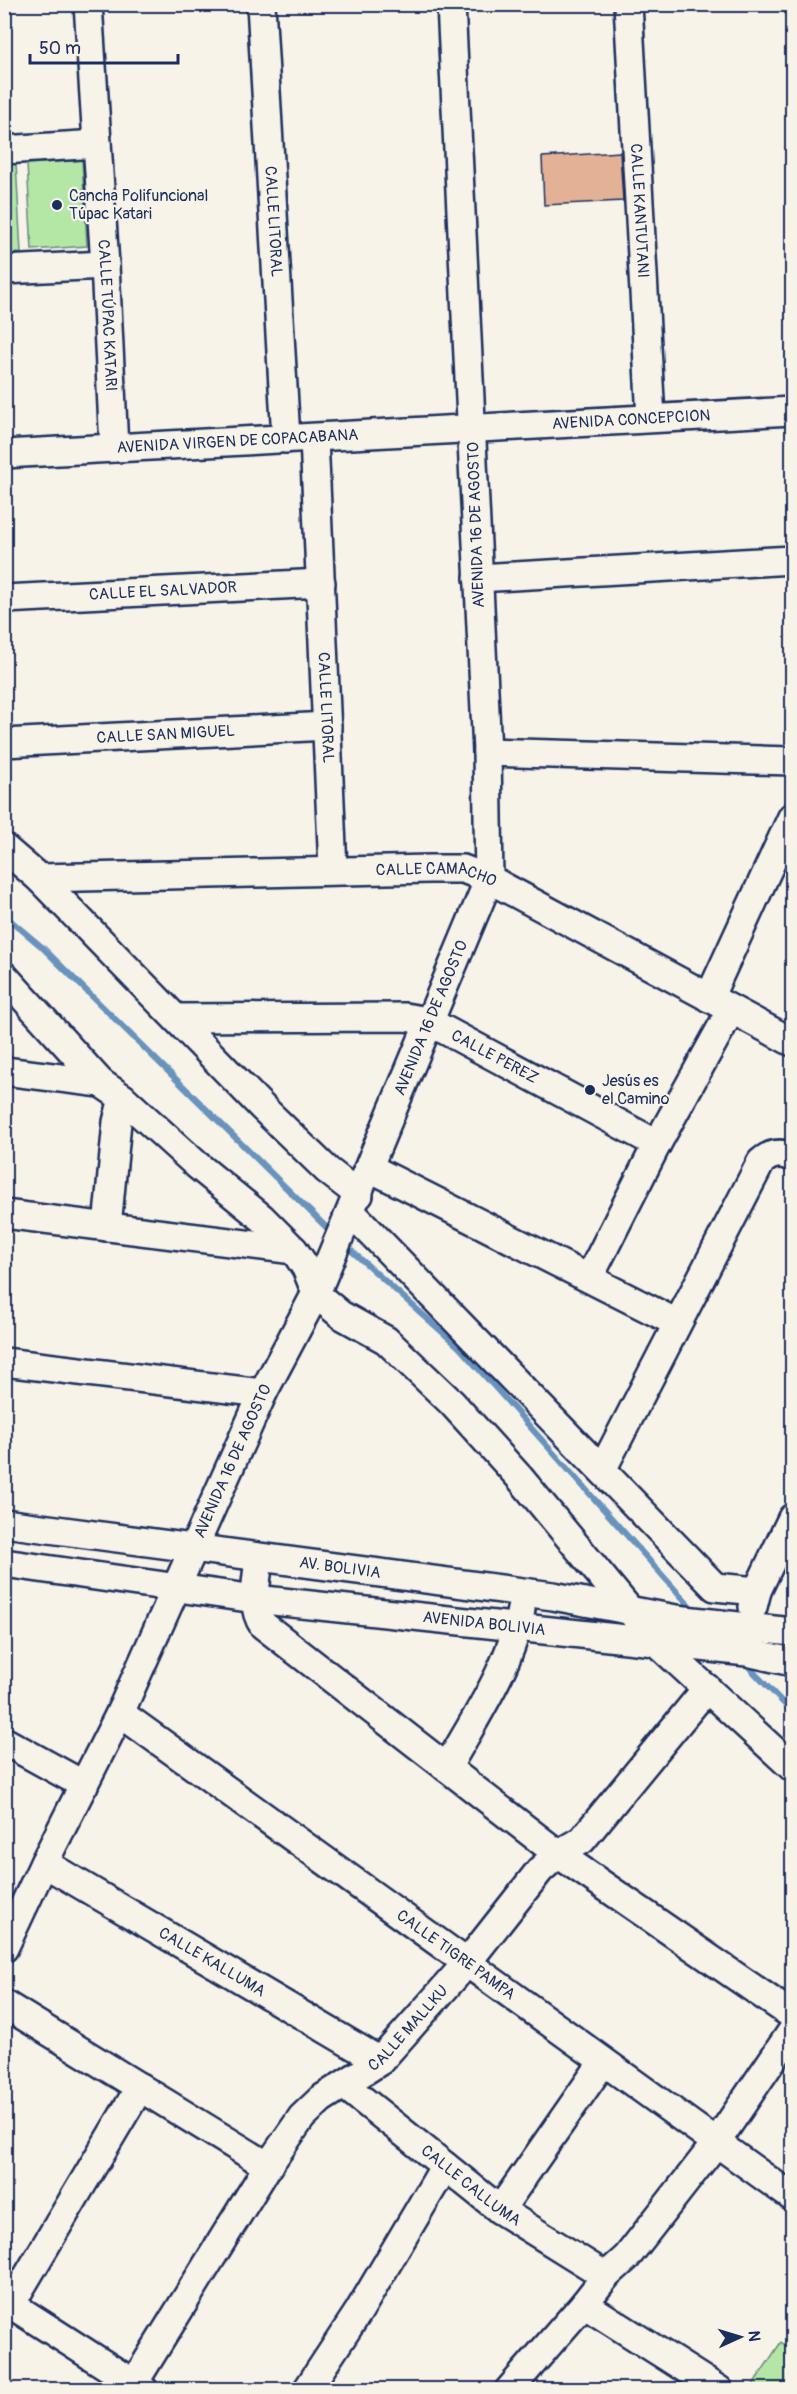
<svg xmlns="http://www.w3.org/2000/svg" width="797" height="2394" viewBox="0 0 797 2394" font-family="Pangolin,sans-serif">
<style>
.green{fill:#b4e6a6;stroke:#688a82;stroke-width:1.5}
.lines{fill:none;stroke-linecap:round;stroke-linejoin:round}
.stream{stroke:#6893bd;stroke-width:6}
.building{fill:#e3b195;stroke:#1b2f5e;stroke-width:1.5}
.minor-casing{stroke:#1b2f5e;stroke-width:32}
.minor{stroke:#f7f3e8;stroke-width:27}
.poi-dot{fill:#1b2f5e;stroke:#f7f3e8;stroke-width:2}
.labels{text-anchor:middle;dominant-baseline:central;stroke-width:4.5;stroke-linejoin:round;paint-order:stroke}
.poi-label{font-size:16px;fill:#1b2f5e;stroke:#f7f3e8;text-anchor:start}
.street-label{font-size:16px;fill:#1b2f5e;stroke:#f7f3e8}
</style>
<rect width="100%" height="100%" fill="#f7f3e8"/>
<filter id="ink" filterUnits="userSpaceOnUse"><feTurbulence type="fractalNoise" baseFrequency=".0167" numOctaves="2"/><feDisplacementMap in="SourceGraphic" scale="12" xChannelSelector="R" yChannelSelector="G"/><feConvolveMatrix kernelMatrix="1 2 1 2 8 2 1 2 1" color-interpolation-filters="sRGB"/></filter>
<g filter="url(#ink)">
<g class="green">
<polygon points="82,160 87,246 32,250 27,164"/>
<polygon points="16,163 21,253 5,254 5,164"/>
<polygon points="781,2342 792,2350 792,2389 757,2389 752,2386"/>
</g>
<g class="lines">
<g class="stream">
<polyline points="4,915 42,947 333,1234"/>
<polyline points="345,1245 459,1347 696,1613"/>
<polyline points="743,1661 792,1712"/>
</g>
</g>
<polygon class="building" points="620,152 623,201 544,205 542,157"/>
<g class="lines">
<g class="minor-casing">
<g id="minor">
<path id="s1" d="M88,4L105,265L114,448"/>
<path id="s2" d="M261,4L286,439"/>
<path id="s3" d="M628,4L651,418"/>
<polyline points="4,150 97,144"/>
<polyline points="4,270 105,265"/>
<path id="s4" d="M314,438L333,870"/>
<path id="s5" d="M4,454L792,411"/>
<polyline points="478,578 792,560"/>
<path id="s6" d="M4,599L321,583"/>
<path id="s7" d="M4,743L327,726"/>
<polyline points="487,752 792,761"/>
<polyline points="4,848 39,878 263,1108 327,1170 359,1195"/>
<path id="s8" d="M39,878L430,869H463L489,879L792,1042"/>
<polyline points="4,976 101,1083 123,1098 197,1165 262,1218 294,1250 306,1268 316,1293 323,1300 341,1315 386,1340 452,1403 520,1478 656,1642 792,1767"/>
<polyline points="709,998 792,817"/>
<path id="s9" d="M177,1018L405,1017L428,1021L657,1144"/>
<polyline points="4,1071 101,1083"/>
<polyline points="370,1168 677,1323"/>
<polyline points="351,1212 715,1587 757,1591"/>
<polyline points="4,1214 294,1250"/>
<polyline points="107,1227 117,1122 123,1098"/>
<polyline points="589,1278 657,1144 731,1010"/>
<polyline points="4,1362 263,1393"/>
<path d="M602,1470L761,1162C771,1153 780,1152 792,1157"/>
<path id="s10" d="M4,1523L553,1596L676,1619L792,1632"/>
<path d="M259,1558C257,1580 250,1606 263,1625L558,1854L792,2015"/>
<path id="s11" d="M4,1563L255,1599L747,1652L792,1662"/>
<polyline points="753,1607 757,1591 792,1518"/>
<path id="s12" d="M120,1713L792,2197"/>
<polyline points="4,1741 84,1785"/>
<path d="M447,1768C473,1721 513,1662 521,1609"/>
<path id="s13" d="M44,1863L380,2061"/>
<path id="s14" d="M4,1948L44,1863L120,1713L263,1393L316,1293L489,879L487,752L451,4"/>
<polyline points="4,2004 268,2166"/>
<path id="s15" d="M344,2085L500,2210L606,2276"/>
<polyline points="500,2210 603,2062"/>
<polyline points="4,2300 144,2390"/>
<polyline points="11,2304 140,2087"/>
<polyline points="584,2304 719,2390"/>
<path id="s16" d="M134,2383L268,2166L302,2117L321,2099L380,2061L466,1964L540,1870L558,1854L582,1840L707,1688"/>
<polyline points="307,2390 359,2311 445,2166"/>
<polyline points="509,2390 584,2304 606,2276 627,2257 716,2143 792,2031"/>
</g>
</g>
<use href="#minor" class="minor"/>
</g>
</g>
<g class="poi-dot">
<circle cx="57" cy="205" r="6"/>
<circle cx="590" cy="1090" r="6"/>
</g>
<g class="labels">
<g class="poi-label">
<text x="69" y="196">Cancha Polifuncional<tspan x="69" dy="18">Túpac Katari</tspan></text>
<text x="602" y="1081">Jesús es<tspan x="602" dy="18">el Camino</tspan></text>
</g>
<g class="street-label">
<text stroke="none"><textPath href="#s3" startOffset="207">CALLE KANTUTANI</textPath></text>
<text stroke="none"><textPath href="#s2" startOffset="218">CALLE LITORAL</textPath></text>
<text stroke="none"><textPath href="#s1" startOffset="312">CALLE TÚPAC KATARI</textPath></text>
<text stroke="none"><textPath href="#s5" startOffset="628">AVENIDA CONCEPCION</textPath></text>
<text stroke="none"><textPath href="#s5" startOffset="234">AVENIDA VIRGEN DE COPACABANA</textPath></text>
<text transform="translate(476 525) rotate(-92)">AVENIDA 16 DE AGOSTO</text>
<text stroke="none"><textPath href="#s6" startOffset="159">CALLE EL SALVADOR</textPath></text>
<text stroke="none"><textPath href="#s4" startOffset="270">CALLE LITORAL</textPath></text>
<text stroke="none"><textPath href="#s7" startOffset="162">CALLE SAN MIGUEL</textPath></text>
<text stroke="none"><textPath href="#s8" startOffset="398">CALLE CAMACHO</textPath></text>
<text stroke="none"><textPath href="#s14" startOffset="1024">AVENIDA 16 DE AGOSTO</textPath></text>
<text stroke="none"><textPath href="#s9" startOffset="327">CALLE PEREZ</textPath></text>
<text stroke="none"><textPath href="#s14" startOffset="538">AVENIDA 16 DE AGOSTO</textPath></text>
<text stroke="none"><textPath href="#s10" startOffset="339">AV. BOLIVIA</textPath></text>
<text stroke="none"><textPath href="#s11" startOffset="484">AVENIDA BOLIVIA</textPath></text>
<text stroke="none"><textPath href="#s12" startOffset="414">CALLE TIGRE PAMPA</textPath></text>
<text stroke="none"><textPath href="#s13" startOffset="195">CALLE KALLUMA</textPath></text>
<text stroke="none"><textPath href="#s16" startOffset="454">CALLE MALLKU</textPath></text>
<text stroke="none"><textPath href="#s15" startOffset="162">CALLE CALLUMA</textPath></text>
</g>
</g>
<rect width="797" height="2394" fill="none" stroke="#f7f3e8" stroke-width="24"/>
<rect x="12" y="12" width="773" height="2370" fill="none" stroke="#1b2f5e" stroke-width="2" filter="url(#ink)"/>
<g transform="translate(740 2337) rotate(86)" stroke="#f7f3e8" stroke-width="4.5" paint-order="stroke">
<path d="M0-4.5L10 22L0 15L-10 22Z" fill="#1b2f5e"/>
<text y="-9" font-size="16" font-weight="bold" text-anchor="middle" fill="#1b2f5e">N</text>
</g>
<path d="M30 54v9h148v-9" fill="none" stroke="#1b2f5e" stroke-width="3"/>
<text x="39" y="54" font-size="18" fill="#1b2f5e" stroke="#f7f3e8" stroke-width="4.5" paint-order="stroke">50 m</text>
</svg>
